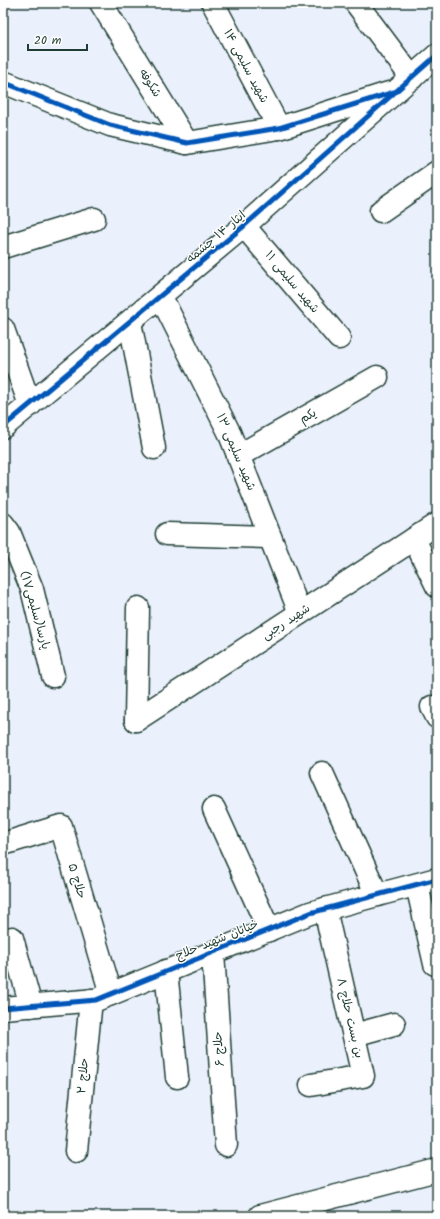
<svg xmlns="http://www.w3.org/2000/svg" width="440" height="1219" viewBox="0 0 440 1219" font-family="Kalam,'Playpen Sans Arabic',sans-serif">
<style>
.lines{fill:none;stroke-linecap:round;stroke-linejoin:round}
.street-casing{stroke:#1f3d34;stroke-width:25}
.secondary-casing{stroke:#1f3d34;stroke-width:25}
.street{stroke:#fff;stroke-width:22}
.secondary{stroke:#fff;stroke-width:22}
.cycleway-casing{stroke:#fff;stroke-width:8}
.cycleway{stroke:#0057b8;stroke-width:5}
.labels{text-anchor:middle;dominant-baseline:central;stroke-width:3;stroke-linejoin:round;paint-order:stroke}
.street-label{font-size:12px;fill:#1f3d34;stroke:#fff}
</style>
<rect width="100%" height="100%" fill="#ebf1fc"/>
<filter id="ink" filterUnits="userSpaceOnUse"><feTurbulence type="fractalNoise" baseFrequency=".025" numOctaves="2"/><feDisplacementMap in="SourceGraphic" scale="8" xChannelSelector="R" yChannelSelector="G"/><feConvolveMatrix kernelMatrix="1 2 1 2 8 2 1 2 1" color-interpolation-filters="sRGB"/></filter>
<g filter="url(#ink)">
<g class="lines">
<g class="street-casing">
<g id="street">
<polyline points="101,3 187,143"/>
<polyline points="213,3 279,128"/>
<polyline points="356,3 412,78"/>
<polyline points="381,211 437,172"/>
<polyline points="244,226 339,338"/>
<polyline points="3,247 94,219"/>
<polyline points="161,297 229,432 300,613"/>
<polyline points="130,322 154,448"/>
<polyline points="3,329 30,405"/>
<polyline points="238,456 377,377"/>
<polyline points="3,524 9,532 32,589 53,676"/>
<polyline points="167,534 270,537"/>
<polyline points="414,539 437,586"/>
<polyline points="432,707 437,717"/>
<polyline points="136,720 437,524"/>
<polyline points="136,720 138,608"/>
<polyline points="322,773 377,895"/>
<polyline points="214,809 269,930"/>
<polyline points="3,844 61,826 111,994"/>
<polyline points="417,885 435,964"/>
<polyline points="3,941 12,938 31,1006"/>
<polyline points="213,953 226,1145"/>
<polyline points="166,971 177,1077"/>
<polyline points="354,1035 394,1024"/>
<polyline points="311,1085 363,1076 325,909"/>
<polyline points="76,1151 91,1000"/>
<polyline points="260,1216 437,1170"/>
</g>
</g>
<g class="secondary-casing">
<g id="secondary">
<polyline points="3,82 110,125 187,143 279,128 389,93"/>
<polyline points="3,427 244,226 437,55"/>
<polyline points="3,1008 96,1000 310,913 437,879"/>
</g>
</g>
<use href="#street" class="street"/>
<use href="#secondary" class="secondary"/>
<g class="cycleway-casing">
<g id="cycleway">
<polyline points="3,82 110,125 187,143 279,128 394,92"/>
<polyline points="3,427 244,226 437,55"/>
<polyline points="3,1008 96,1000 310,913 437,879"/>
</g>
</g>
<use href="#cycleway" class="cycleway"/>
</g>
</g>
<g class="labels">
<g class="street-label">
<text transform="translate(246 66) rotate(62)">شهید سلیمی ۱۴</text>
<text transform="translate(150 83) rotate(58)">شکوفه</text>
<text transform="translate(216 237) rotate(-40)">ایثار ۱۴ چشمه</text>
<text transform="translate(292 282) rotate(50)">شهید سلیمی ۱۱</text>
<text transform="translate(308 416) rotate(-29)">یکم</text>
<text transform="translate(236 452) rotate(67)">شهید سلیمی ۱۳</text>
<text transform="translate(35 610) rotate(74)">پارسا(سلیمی۱۷)</text>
<text transform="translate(286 622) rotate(-33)">شهید رجبی</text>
<text transform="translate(77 881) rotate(73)">حلاج ۵</text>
<text transform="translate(217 940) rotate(-22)">خیابان شهید حلاج</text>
<text transform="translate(350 1018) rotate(77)">بن بست حلاج ۸</text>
<text transform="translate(219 1049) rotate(-94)">حلاج ۶</text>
<text transform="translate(83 1076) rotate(-85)">حلاج ۲</text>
</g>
</g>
<rect width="440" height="1219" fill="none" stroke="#fff" stroke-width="16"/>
<rect x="8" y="8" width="424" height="1203" fill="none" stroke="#1f3d34" stroke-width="1.5" filter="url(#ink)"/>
<path d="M28 44v6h59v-6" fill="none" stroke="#1f3d34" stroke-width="2"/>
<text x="34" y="44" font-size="12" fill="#1f3d34" stroke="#ffffff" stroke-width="3" paint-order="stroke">20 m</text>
</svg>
